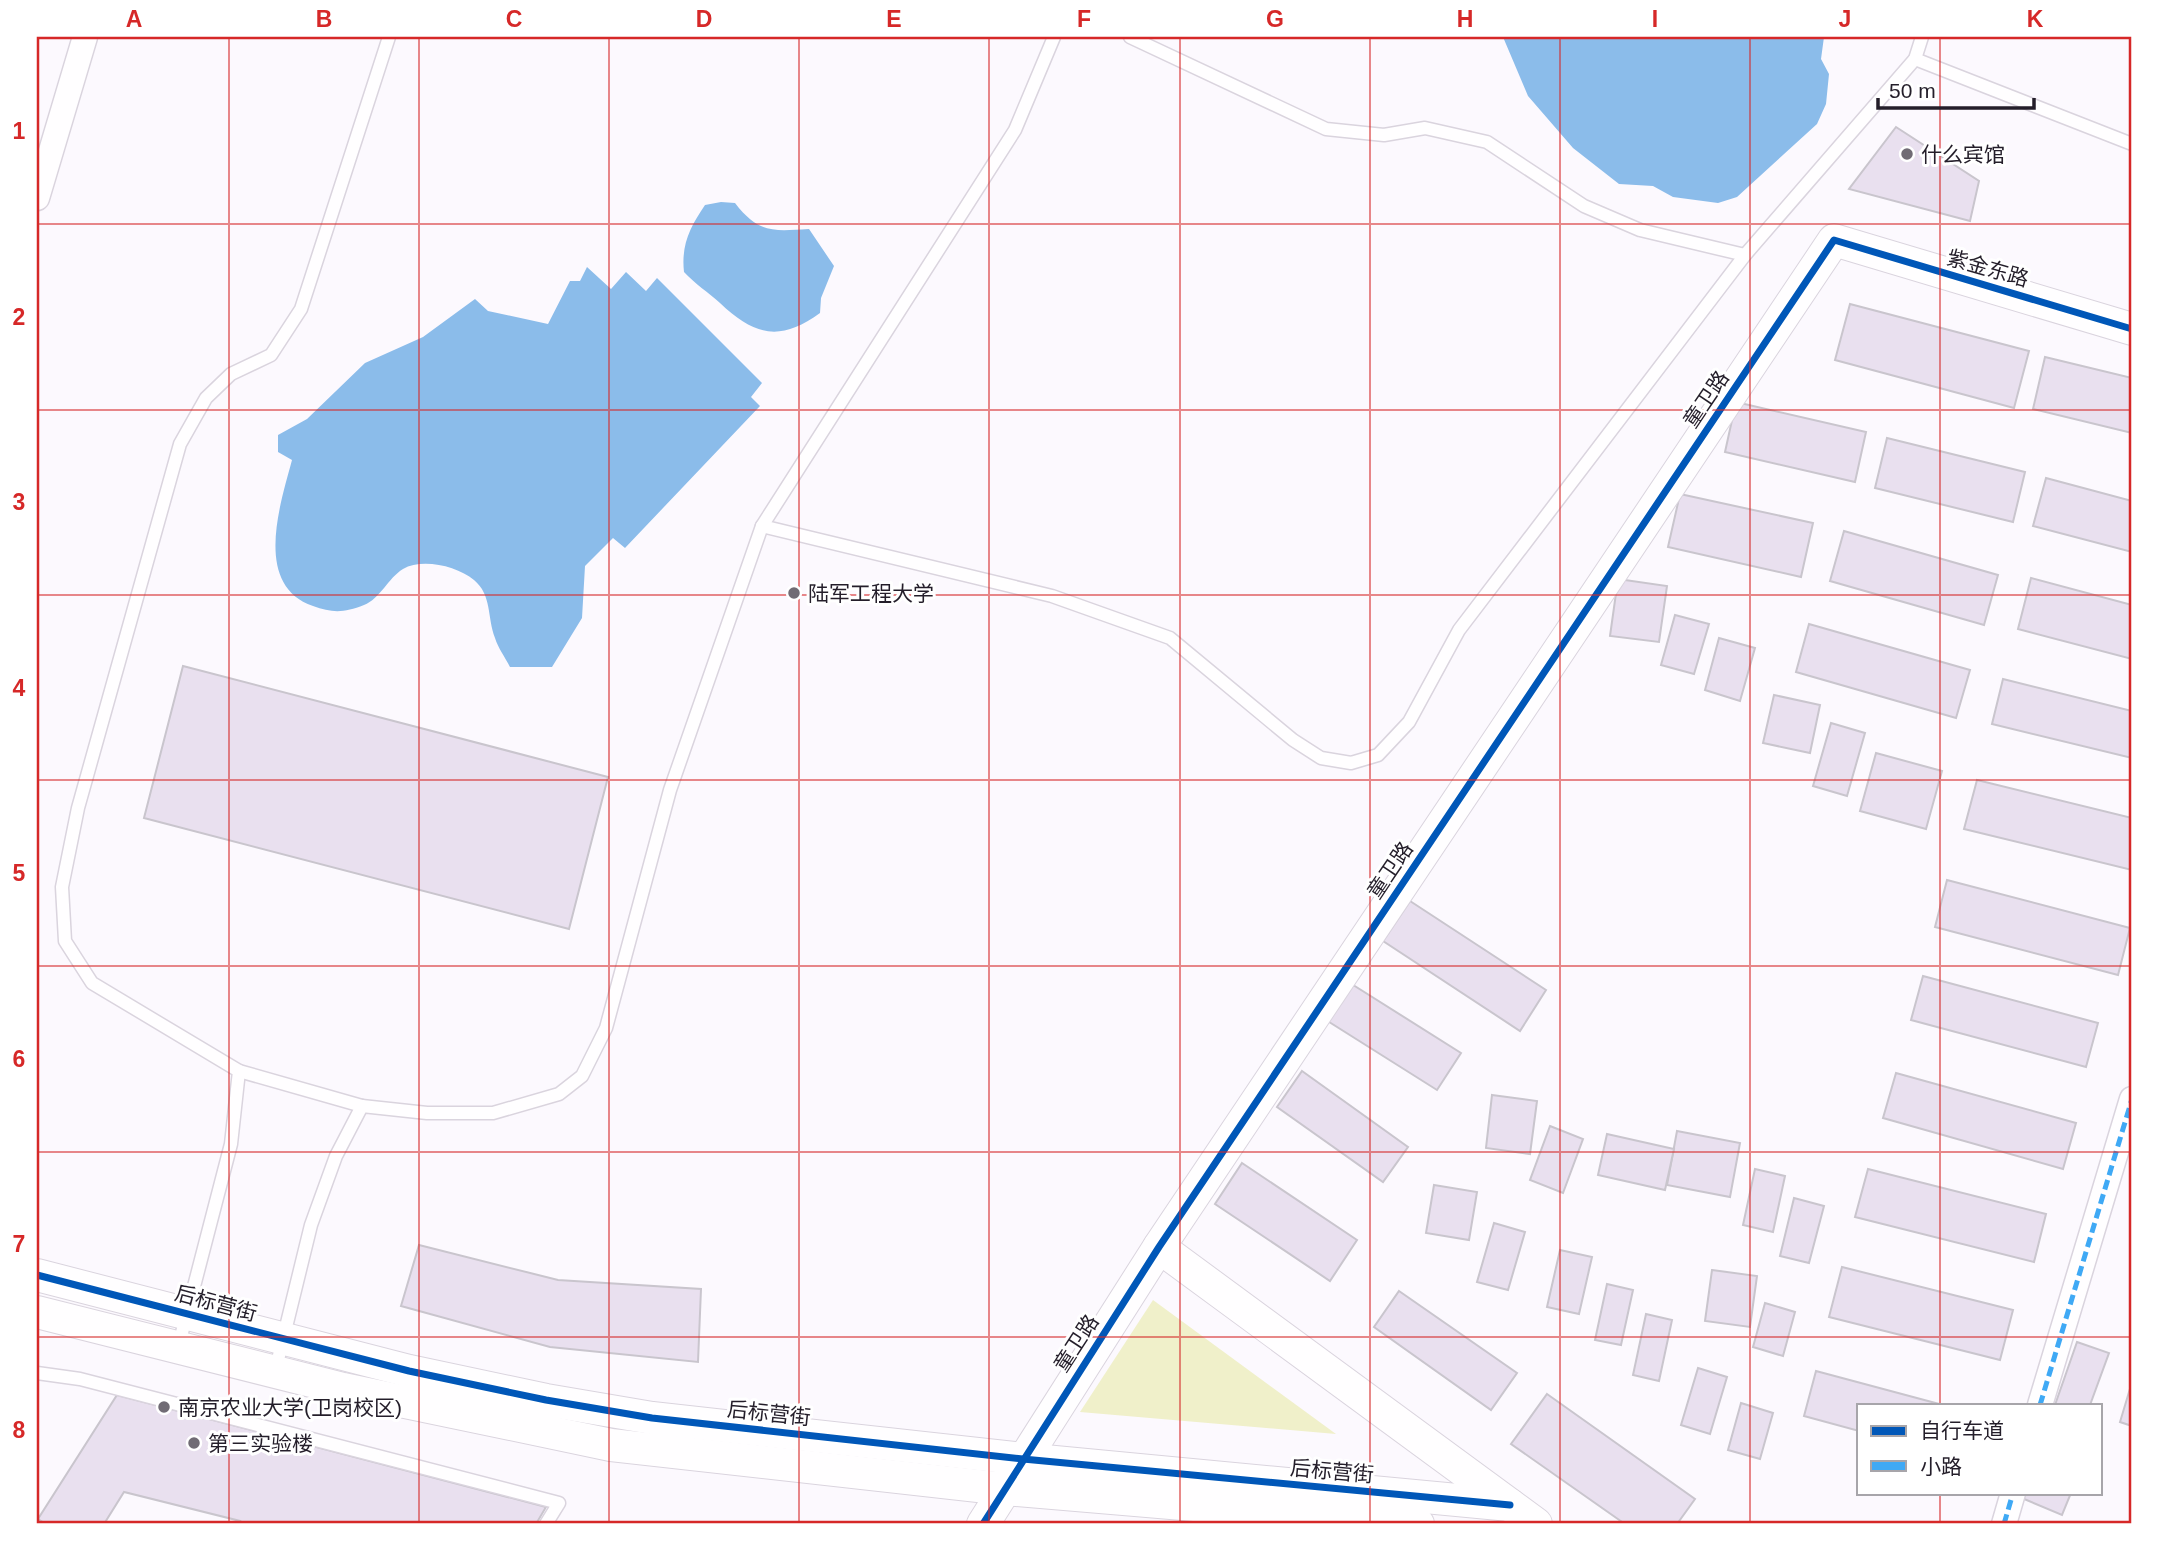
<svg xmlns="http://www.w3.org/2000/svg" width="2169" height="1561" viewBox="0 0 2169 1561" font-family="Arial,'Noto Sans SC',sans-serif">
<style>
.green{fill:#f0f0ca}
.water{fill:#8bbcea}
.building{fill:#e9e0ef;stroke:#c9c5cd;stroke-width:2}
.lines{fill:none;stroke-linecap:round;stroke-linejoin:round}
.service-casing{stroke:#dad4de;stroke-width:15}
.minor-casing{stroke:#dad4de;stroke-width:27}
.tertiary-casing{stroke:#dad4de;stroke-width:34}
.service{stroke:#fffeff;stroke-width:12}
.minor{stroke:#fffeff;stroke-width:24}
.tertiary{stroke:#fffeff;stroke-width:32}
.quiet{stroke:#3fa9f5;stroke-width:5;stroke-dasharray:10 5;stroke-linecap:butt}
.cycleway-casing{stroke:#fff;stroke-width:11}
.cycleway{stroke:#0057b8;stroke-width:7}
.grid{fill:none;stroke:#d62828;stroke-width:2;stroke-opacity:0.55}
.poi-dot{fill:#706b74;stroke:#fff;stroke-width:2.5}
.labels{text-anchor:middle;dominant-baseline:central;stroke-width:6;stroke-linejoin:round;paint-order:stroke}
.poi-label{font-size:21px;fill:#241e2a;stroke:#fff;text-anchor:start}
.street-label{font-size:21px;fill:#241e2a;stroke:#fff}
.neatline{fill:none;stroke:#d62828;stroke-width:2.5}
.grid-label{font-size:23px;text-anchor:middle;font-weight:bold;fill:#d62828}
</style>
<rect width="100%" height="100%" fill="#fcf9fe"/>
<polygon class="green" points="1153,1300 1336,1434 1080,1412"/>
<g class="water">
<polygon points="1503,37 1824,37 1821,59 1829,74 1826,104 1817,124 1737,197 1718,203 1673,197 1653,186 1619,184 1573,148 1528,96"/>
<path d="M721,202L735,203C759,234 773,231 809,229L834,266L821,298L820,313C780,342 755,336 720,303C708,292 695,284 684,272C681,245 690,227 705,205Z"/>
<path d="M587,267L611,289L626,272L646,291L657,278L762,383L751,397L760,406L625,548L613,538L585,566L582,618L552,667H510C505,657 498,648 495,638C487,617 492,595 474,580C457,566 422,558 403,569C388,578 380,599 364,605C344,613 332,613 313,606C253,585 280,505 292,460L278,452V435L307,419L365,363L423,337L475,299L488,311L548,324L570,281H580Z"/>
</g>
<g class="building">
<polygon points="1896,127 1979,181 1970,221 1849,189"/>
<polygon points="1850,304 2029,351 2014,408 1835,360"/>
<polygon points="2045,357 2132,378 2132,433 2033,409"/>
<polygon points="1736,402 1866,432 1855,482 1725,452"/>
<polygon points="1887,438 2025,472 2013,522 1875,488"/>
<polygon points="2046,478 2132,501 2132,552 2033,526"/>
<polygon points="1680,494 1813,523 1801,577 1668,547"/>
<polygon points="1844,531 1998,575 1984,625 1830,581"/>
<polygon points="2031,578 2132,605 2132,659 2018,629"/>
<polygon points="1618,579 1667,586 1659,642 1610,636"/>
<polygon points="1675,615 1709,624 1694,674 1661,665"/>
<polygon points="1809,624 1970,670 1956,718 1796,672"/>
<polygon points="1719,638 1755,648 1740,701 1705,690"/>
<polygon points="183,666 608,777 569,929 144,818"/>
<polygon points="2003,679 2132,711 2132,758 1992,724"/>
<polygon points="1774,695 1820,705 1810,753 1763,743"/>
<polygon points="1831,723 1865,733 1847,796 1813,786"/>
<polygon points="1876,753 1942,771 1926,829 1860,811"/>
<polygon points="1977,780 2132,818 2132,870 1964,829"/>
<polygon points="1947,880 2130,928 2118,975 1935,927"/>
<polygon points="1410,901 1546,990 1520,1031 1383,941"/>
<polygon points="1923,976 2098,1023 2086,1067 1911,1020"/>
<polygon points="1350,983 1461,1053 1437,1090 1326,1020"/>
<polygon points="1302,1071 1408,1147 1383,1182 1277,1107"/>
<polygon points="1896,1073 2076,1123 2063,1169 1883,1118"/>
<polygon points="1492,1095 1537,1101 1530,1154 1486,1148"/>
<polygon points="1550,1126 1583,1139 1563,1193 1530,1180"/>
<polygon points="1677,1131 1740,1143 1730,1197 1667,1185"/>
<polygon points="1607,1134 1674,1149 1665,1190 1598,1175"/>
<polygon points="1242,1163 1357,1240 1330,1281 1215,1204"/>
<polygon points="1755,1169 1785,1176 1773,1232 1743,1225"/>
<polygon points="1868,1169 2046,1214 2034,1262 1855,1217"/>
<polygon points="1434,1185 1477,1192 1469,1240 1426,1233"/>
<polygon points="1794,1198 1824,1206 1809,1263 1780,1256"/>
<polygon points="1494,1223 1525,1232 1508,1290 1477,1282"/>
<polygon points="419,1245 558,1280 701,1289 698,1362 550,1347 401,1306"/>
<polygon points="1560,1250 1592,1257 1579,1314 1547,1307"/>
<polygon points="1842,1267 2013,1310 2000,1360 1829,1317"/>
<polygon points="1712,1270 1757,1276 1750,1327 1705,1321"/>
<polygon points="1607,1284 1633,1290 1621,1345 1595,1340"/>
<polygon points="1399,1291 1517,1373 1491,1410 1374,1327"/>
<polygon points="1765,1303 1795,1312 1783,1356 1753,1347"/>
<polygon points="1646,1314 1672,1320 1659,1381 1633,1375"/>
<polygon points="2077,1342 2109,1353 2090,1405 2055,1405"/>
<polygon points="1698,1368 1727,1377 1710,1434 1681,1425"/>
<polygon points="1816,1371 1943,1405 1859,1405 1859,1431 1804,1416"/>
<polygon points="2132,1382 2132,1426 2120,1422"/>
<polygon points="1547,1394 1695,1499 1677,1524 1625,1524 1511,1444"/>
<polygon points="117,1395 546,1507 536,1524 238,1524 240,1521 124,1492 104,1524 46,1524 38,1519"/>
<polygon points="1741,1403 1773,1413 1760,1459 1728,1450"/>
<polygon points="2019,1493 2071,1493 2062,1515 2017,1496"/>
</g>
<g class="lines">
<g class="service-casing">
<g id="service">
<polyline points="1130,37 1326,129 1384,135 1425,128 1487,142 1584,206 1640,230 1745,255"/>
<polyline points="1915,59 2132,144"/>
<polyline points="762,526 1052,596 1170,638 1293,740 1321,758 1351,763 1378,755 1409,722 1459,630 1745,255 1915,59 1922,37"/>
<polyline points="239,1071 362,1106"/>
<polyline points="178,1348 231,1144 239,1071 92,983 65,941 62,887 78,808 180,444 206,398 231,374 271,355 301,309 389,37"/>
<polyline points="275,1372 311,1225 336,1156 362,1106 427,1113 493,1113 559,1094 582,1076 606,1028 670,790 762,526 1015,130 1054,37"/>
<polyline points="37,1373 80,1379 559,1503 546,1524"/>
</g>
</g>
<g class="minor-casing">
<g id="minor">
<polyline points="37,198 85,37"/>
<polyline points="2040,1405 2132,1099"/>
<polyline points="2004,1524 2013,1493"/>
</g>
</g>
<g class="tertiary-casing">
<g id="tertiary">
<polyline points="1159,1247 1536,1524"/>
<polyline points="37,1275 409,1371 546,1400 652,1418 1023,1459 1510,1505"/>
<polyline points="37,1312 343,1389 611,1445 1005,1489 1418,1524"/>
<polyline points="983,1524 1159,1247 1834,240 2132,329"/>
</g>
</g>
<use href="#service" class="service"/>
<use href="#minor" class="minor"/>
<use href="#tertiary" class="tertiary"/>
<g class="quiet">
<polyline points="2040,1405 2132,1099"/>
<polyline points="2004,1524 2013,1493"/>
</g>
<g class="cycleway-casing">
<g id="cycleway">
<polyline points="37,1275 409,1371 546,1400 652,1418 1023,1459 1510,1505"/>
<polyline points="983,1524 1159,1247 1834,240 2132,329"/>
</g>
</g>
<use href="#cycleway" class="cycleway"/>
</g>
<path class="grid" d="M229,37V1524M419,37V1524M609,37V1524M799,37V1524M989,37V1524M1180,37V1524M1370,37V1524M1560,37V1524M1750,37V1524M1940,37V1405M37,224H2132M37,410H2132M37,595H2132M37,780H2132M37,966H2132M37,1152H2132M37,1337H2132M1940,1493V1524"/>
<g class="poi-dot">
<circle cx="1907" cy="154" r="7"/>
<circle cx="794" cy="593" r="7"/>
<circle cx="164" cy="1407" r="7"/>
<circle cx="194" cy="1443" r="7"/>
</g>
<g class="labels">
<g class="poi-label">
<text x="1921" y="154">什么宾馆</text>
<text x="808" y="593">陆军工程大学</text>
<text x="178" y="1407">南京农业大学(卫岗校区)</text>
<text x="208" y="1443">第三实验楼</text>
</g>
<g class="street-label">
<text transform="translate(1988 268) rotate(16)">紫金东路</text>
<text transform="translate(1706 399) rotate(-56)">童卫路</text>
<text transform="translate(1390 870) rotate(-56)">童卫路</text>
<text transform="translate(216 1303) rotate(15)">后标营街</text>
<text transform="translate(1076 1343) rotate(-57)">童卫路</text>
<text transform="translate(769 1413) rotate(6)">后标营街</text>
<text transform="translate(1332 1471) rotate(5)">后标营街</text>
</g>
</g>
<rect width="2169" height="1561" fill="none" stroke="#ffffff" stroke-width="77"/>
<rect x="1857" y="1404" width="245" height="91" fill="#ffffff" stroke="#a7a5aa" stroke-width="2"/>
<rect x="1871" y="1426" width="35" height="10" fill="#0057b8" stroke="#a7a5aa" stroke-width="2"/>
<text x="1920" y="1438" font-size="21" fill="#241e2a">自行车道</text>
<rect x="1871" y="1461" width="35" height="10" fill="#3fa9f5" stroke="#a7a5aa" stroke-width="2"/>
<text x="1920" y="1474" font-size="21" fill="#241e2a">小路</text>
<path d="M1878 98v10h156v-10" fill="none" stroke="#241e2a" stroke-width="3.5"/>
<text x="1889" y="98" font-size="21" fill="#241e2a" stroke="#ffffff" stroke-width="5" paint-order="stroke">50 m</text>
<rect x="38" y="38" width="2092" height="1484" class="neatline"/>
<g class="grid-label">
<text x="134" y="27">A</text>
<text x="324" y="27">B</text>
<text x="514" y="27">C</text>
<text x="704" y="27">D</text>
<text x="894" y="27">E</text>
<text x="1084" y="27">F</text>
<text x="1275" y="27">G</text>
<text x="1465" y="27">H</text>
<text x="1655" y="27">I</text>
<text x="1845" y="27">J</text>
<text x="2035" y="27">K</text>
<text x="19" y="139">1</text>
<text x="19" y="325">2</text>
<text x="19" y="510">3</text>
<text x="19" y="696">4</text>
<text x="19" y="881">5</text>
<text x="19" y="1067">6</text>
<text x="19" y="1252">7</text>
<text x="19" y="1438">8</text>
</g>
</svg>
